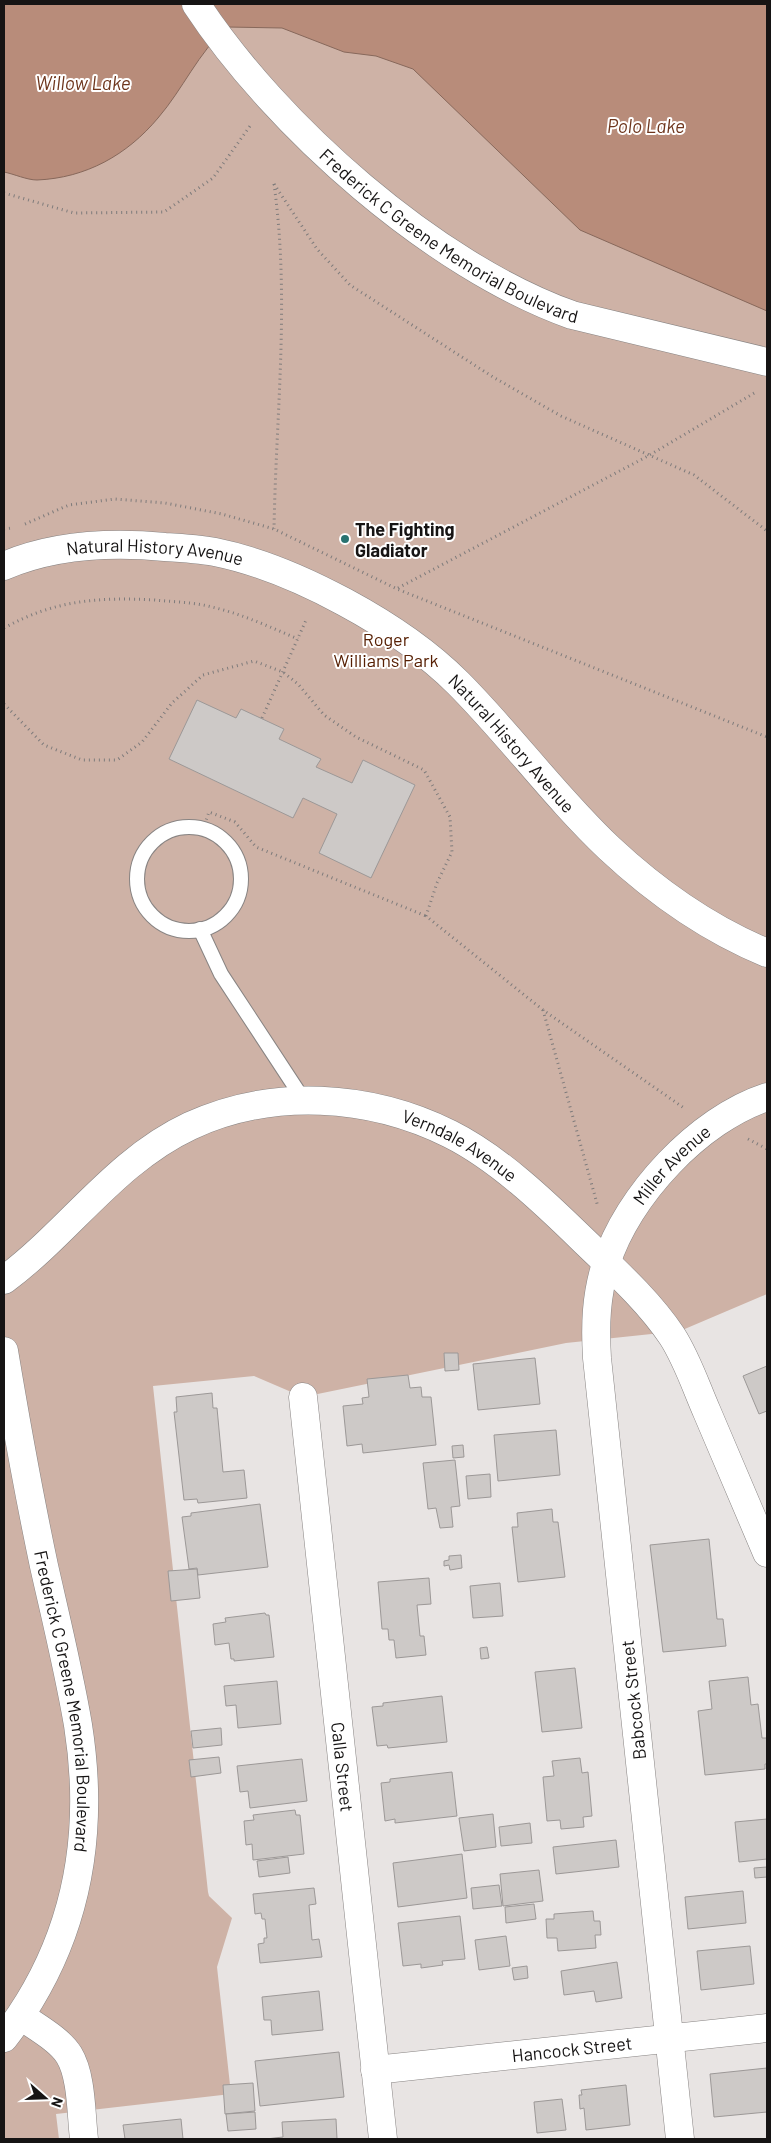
<svg xmlns="http://www.w3.org/2000/svg" width="771" height="2143" viewBox="0 0 771 2143" font-family="Barlow,sans-serif">
<style>
.green{fill:#ceb2a6}
.water{fill:#b88c7a;stroke:#87685b}
.building{fill:#cdc9c7;stroke:#9c9897}
.lines{fill:none;stroke-linecap:round;stroke-linejoin:round}
.service-casing{stroke:#888483;stroke-width:16}
.minor-casing{stroke:#888483;stroke-width:29}
.path{stroke:#7e7b7b;stroke-width:3;stroke-dasharray:1 4;stroke-linecap:butt}
.service{stroke:#fff;stroke-width:14}
.minor{stroke:#fff;stroke-width:28}
.poi-dot{fill:#287270;stroke:#fff;stroke-width:2}
.labels{text-anchor:middle;dominant-baseline:central;stroke-width:4;stroke-linejoin:round;paint-order:stroke}
.street-label{font-size:18px;fill:#161414;stroke:#fff}
.poi-label{font-size:18px;font-weight:bold;fill:#161414;stroke:#fff;text-anchor:start}
.park-label{font-size:18px;fill:#572004;stroke:#fff}
.water-label{font-size:19px;font-style:italic;fill:#6e351c;stroke:#fff}
</style>
<rect width="100%" height="100%" fill="#e8e4e3"/>
<polygon class="green" points="4,4 767,4 767,1294 680,1331 566,1343 303,1397 254,1376 153,1386 208,1892 209,1896 232,1918 217,1967 231,2094 56,2114 59,2139 4,2139"/>
<path class="water" d="M4,4H767V311L580,230L413,69L376,56L344,52L282,28L227,27C198,53 183,89 158,118C127,155 86,178 37,180C27,180 14,174 4,172Z"/>
<g class="building">
<polygon points="197,700 236,718 241,709 284,729 279,739 321,759 316,767 352,783 363,760 415,785 371,878 319,853 337,814 303,798 293,818 169,759"/>
<polygon points="444,1353 458,1353 459,1370 445,1371"/>
<polygon points="535,1358 540,1404 478,1410 473,1364"/>
<polygon points="767,1366 767,1411 759,1414 743,1376"/>
<polygon points="408,1375 410,1388 421,1387 422,1397 431,1397 436,1445 363,1453 362,1444 347,1446 343,1406 363,1404 362,1398 369,1397 367,1379"/>
<polygon points="212,1393 213,1408 217,1408 223,1472 244,1470 247,1498 198,1503 197,1499 184,1500 174,1412 177,1412 176,1397"/>
<polygon points="556,1430 560,1475 498,1481 494,1435"/>
<polygon points="463,1445 464,1457 453,1458 452,1446"/>
<polygon points="455,1460 460,1506 451,1507 453,1527 440,1528 436,1508 428,1509 423,1463"/>
<polygon points="490,1474 491,1497 468,1499 466,1476"/>
<polygon points="260,1504 268,1567 198,1575 197,1568 189,1569 182,1517 191,1516 191,1513"/>
<polygon points="552,1509 553,1522 558,1522 565,1577 518,1582 512,1527 518,1527 517,1513"/>
<polygon points="709,1539 717,1619 723,1619 726,1646 663,1652 650,1545"/>
<polygon points="461,1555 462,1568 450,1570 449,1565 444,1566 444,1561 449,1560 449,1556"/>
<polygon points="197,1569 200,1598 171,1601 168,1571"/>
<polygon points="429,1578 431,1604 417,1605 420,1636 424,1636 426,1655 396,1658 394,1640 389,1640 388,1629 382,1629 378,1582"/>
<polygon points="500,1583 503,1616 473,1618 470,1586"/>
<polygon points="265,1613 266,1615 269,1615 274,1657 234,1661 234,1659 231,1659 229,1643 215,1645 213,1624 226,1622 225,1618"/>
<polygon points="487,1647 489,1658 481,1659 480,1648"/>
<polygon points="575,1668 582,1728 542,1732 535,1672"/>
<polygon points="748,1677 751,1705 758,1704 762,1738 767,1738 767,1764 765,1764 765,1769 705,1775 698,1711 712,1709 709,1681"/>
<polygon points="277,1681 281,1724 238,1728 236,1705 226,1706 224,1686"/>
<polygon points="442,1696 447,1742 388,1748 387,1745 377,1746 372,1707 383,1706 383,1703"/>
<polygon points="221,1728 222,1745 193,1748 191,1731"/>
<polygon points="219,1757 221,1773 191,1777 189,1760"/>
<polygon points="580,1758 582,1773 588,1772 592,1816 583,1817 584,1827 561,1829 560,1820 547,1821 543,1777 554,1776 552,1761"/>
<polygon points="302,1759 307,1801 250,1808 248,1791 240,1792 237,1766"/>
<polygon points="452,1772 457,1816 395,1823 395,1819 385,1821 381,1783 390,1782 390,1779"/>
<polygon points="295,1810 296,1815 300,1815 304,1854 253,1860 252,1844 246,1845 244,1821 254,1820 253,1815"/>
<polygon points="493,1814 496,1847 464,1851 459,1818"/>
<polygon points="767,1819 767,1859 739,1862 735,1822"/>
<polygon points="530,1823 532,1843 501,1846 499,1827"/>
<polygon points="616,1840 619,1867 556,1874 553,1847"/>
<polygon points="462,1854 467,1898 398,1907 393,1863"/>
<polygon points="288,1857 290,1873 259,1877 257,1861"/>
<polygon points="767,1867 767,1877 755,1878 754,1868"/>
<polygon points="539,1870 543,1901 503,1906 500,1874"/>
<polygon points="499,1885 502,1906 473,1909 471,1888"/>
<polygon points="314,1888 316,1904 309,1905 312,1940 319,1939 322,1957 260,1963 258,1944 264,1943 264,1938 267,1938 265,1919 262,1919 261,1913 255,1914 253,1894"/>
<polygon points="743,1891 746,1923 688,1929 685,1897"/>
<polygon points="534,1904 536,1919 506,1923 505,1907"/>
<polygon points="593,1911 594,1921 600,1921 601,1935 595,1935 596,1948 558,1951 557,1938 547,1938 546,1919 554,1919 554,1914"/>
<polygon points="460,1916 465,1959 442,1961 443,1965 421,1968 421,1964 403,1966 398,1923"/>
<polygon points="506,1936 510,1966 479,1970 475,1940"/>
<polygon points="750,1946 754,1984 701,1990 697,1951"/>
<polygon points="617,1962 622,1998 596,2002 594,1991 564,1995 561,1971"/>
<polygon points="527,1966 528,1978 514,1980 512,1968"/>
<polygon points="319,1991 323,2030 272,2035 271,2020 264,2020 262,1997"/>
<polygon points="339,2052 344,2097 260,2106 255,2061"/>
<polygon points="767,2068 767,2112 714,2117 710,2074"/>
<polygon points="253,2083 255,2111 225,2114 223,2085"/>
<polygon points="626,2085 630,2125 586,2130 584,2108 580,2109 579,2095 582,2095 581,2090"/>
<polygon points="562,2099 566,2130 537,2133 534,2102"/>
<polygon points="255,2112 256,2129 228,2131 226,2114"/>
<polygon points="181,2119 183,2139 125,2139 123,2125"/>
<polygon points="336,2119 337,2139 266,2139 283,2137 282,2122"/>
</g>
<g class="lines">
<g class="service-casing">
<g id="service">
<circle cx="189" cy="879" r="52"/>
<polyline points="200,929 221,974 303,1099"/>
</g>
</g>
<g class="minor-casing">
<g id="minor">
<path id="s1" d="M196,4C276,126 434,266 572,315L767,362"/>
<path id="s2" d="M4,566C55,544 111,542 165,547C182,548 199,549 215,552C294,568 401,626 458,683C510,735 555,797 609,848C655,891 709,929 767,953"/>
<path id="s3" d="M4,1280C69,1232 115,1161 190,1126C272,1088 370,1094 450,1134C498,1158 544,1202 582,1239C613,1269 648,1300 672,1336C687,1359 696,1387 707,1412C727,1459 747,1506 767,1553"/>
<path id="s4" d="M4,1351C16,1423 29,1495 44,1566C56,1619 69,1672 78,1725C96,1839 75,1946 4,2038"/>
<path id="s5" d="M303,1397L383,2139"/>
<path d="M21,2016C36,2027 59,2039 69,2055C82,2076 81,2115 84,2139"/>
<path id="s6" d="M375,2070L767,2028"/>
<path id="s7" d="M680,2139L597,1358C595,1325 596,1295 606,1264C627,1196 699,1119 767,1097"/>
</g>
</g>
<g class="path">
<polyline points="274,184 317,249 350,285 493,377 561,416 694,475 767,531"/>
<path d="M274,184C290,299 276,413 274,529"/>
<polyline points="4,193 74,213 164,212 213,178 250,126"/>
<polyline points="25,524 69,505 115,499 165,503 222,514 274,529 397,589 767,737"/>
<polyline points="4,529 12,528"/>
<polyline points="398,588 648,456 756,392"/>
<path d="M4,628C55,600 98,597 155,600C174,602 193,602 212,607C242,614 270,627 298,639"/>
<polyline points="4,704 44,745 82,760 117,760 142,742 172,703 203,675 254,661 283,672 298,684 324,715 356,737 424,770 450,817 452,852 437,883 426,916 543,1010 684,1108"/>
<polyline points="262,718 307,618"/>
<polyline points="203,829 209,812 235,822 256,847 426,916"/>
<polyline points="543,1010 598,1207"/>
<polyline points="748,1139 767,1149"/>
</g>
<use href="#service" class="service"/>
<use href="#minor" class="minor"/>
</g>
<circle class="poi-dot" cx="345" cy="539" r="5"/>
<g class="labels">
<g class="street-label">
<text stroke="none"><textPath href="#s1" startOffset="348">Frederick C Greene Memorial Boulevard</textPath></text>
<text stroke="none"><textPath href="#s2" startOffset="154">Natural History Avenue</textPath></text>
<text stroke="none"><textPath href="#s2" startOffset="574">Natural History Avenue</textPath></text>
<text stroke="none"><textPath href="#s3" startOffset="525">Verndale Avenue</textPath></text>
<text stroke="none"><textPath href="#s7" startOffset="1001">Miller Avenue</textPath></text>
<text transform="translate(633 1700) rotate(-96)">Babcock Street</text>
<text stroke="none"><textPath href="#s4" startOffset="356">Frederick C Greene Memorial Boulevard</textPath></text>
<text stroke="none"><textPath href="#s5" startOffset="372">Calla Street</textPath></text>
<text stroke="none"><textPath href="#s6" startOffset="198">Hancock Street</textPath></text>
</g>
<g class="poi-label">
<text x="355" y="529">The Fighting<tspan x="355" dy="21">Gladiator</tspan></text>
</g>
<g class="park-label">
<text x="386" y="639">Roger<tspan x="386" dy="21">Williams Park</tspan></text>
</g>
<g class="water-label">
<text x="83" y="82">Willow Lake</text>
<text x="646" y="125">Polo Lake</text>
</g>
</g>
<rect width="771" height="2143" fill="none" stroke="#161414" stroke-width="10"/>
<g transform="translate(45 2098) rotate(110)" stroke="#ffffff" stroke-width="4" paint-order="stroke">
<path d="M0-4L9 19L0 12L-9 19Z" fill="#161414"/>
<text y="-8" font-size="14" font-weight="bold" text-anchor="middle" fill="#161414">N</text>
</g>
</svg>
